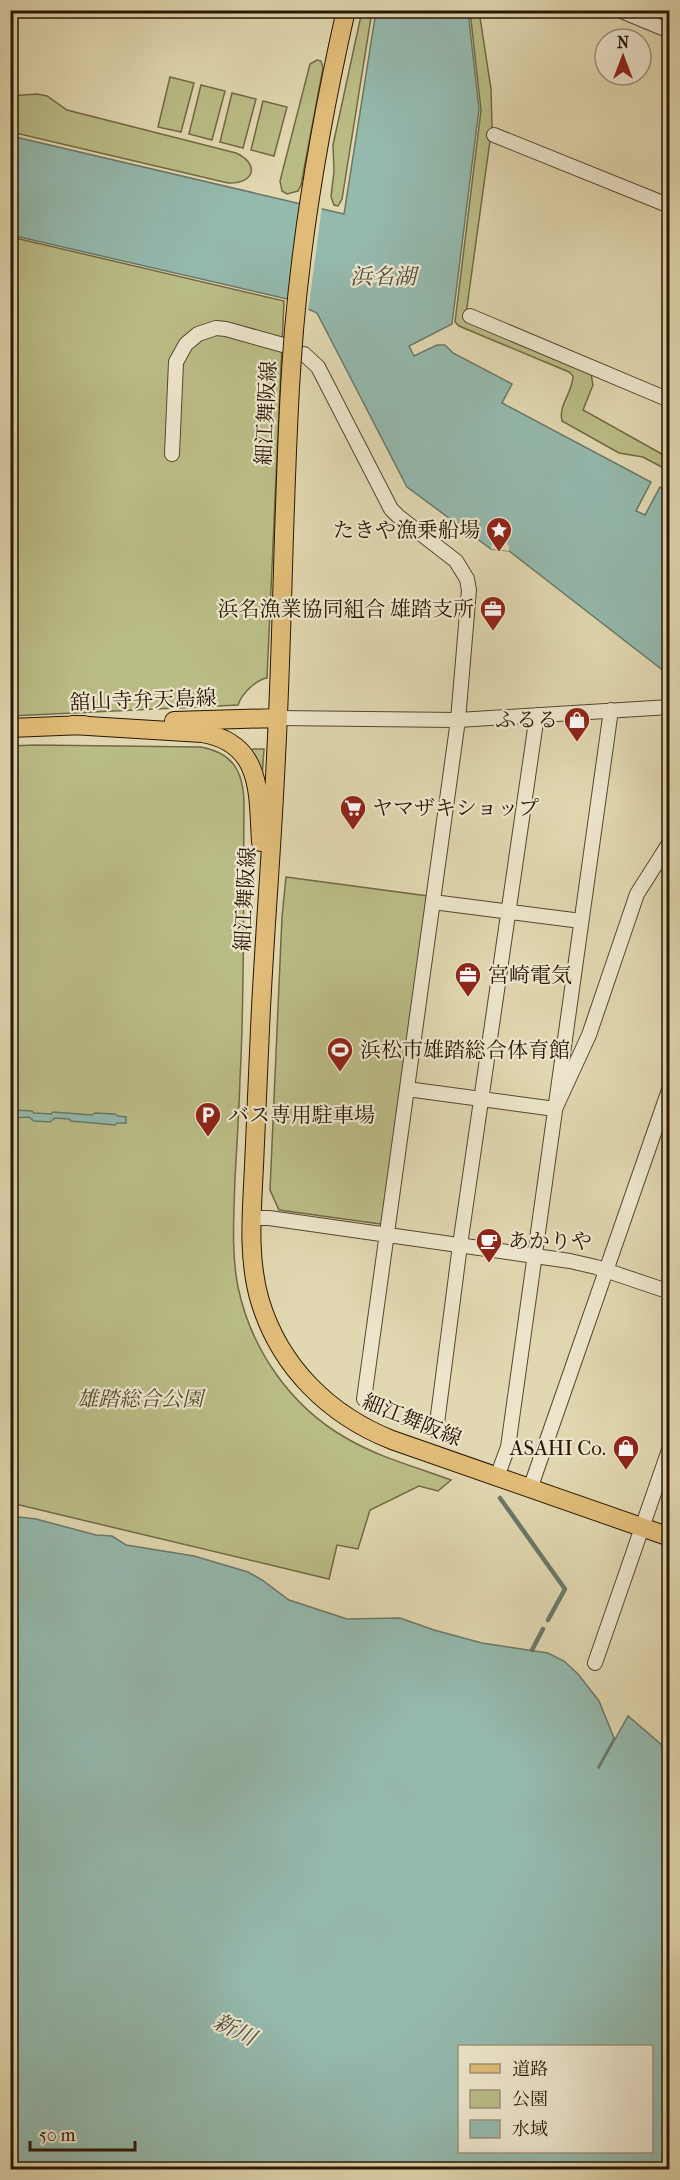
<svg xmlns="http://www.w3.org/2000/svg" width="680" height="2180" viewBox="0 0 680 2180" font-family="'IM FELL French Canon','Noto Serif JP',serif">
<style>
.green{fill:#babc86;stroke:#716944;stroke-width:1.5}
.water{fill:#94b9ad;stroke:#697869;stroke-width:1.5;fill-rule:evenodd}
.pier{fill:#e1d7b0}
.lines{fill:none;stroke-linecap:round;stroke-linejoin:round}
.stream{stroke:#697869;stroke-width:4.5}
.minor-casing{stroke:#56462e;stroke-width:16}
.major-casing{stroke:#281602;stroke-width:20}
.minor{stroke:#ece5cc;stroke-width:14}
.major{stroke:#e0bc78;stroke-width:18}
.major-bridge-casing{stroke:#281602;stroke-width:20;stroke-linecap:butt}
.major-bridge{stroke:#e0bc78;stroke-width:18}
.labels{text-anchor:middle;stroke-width:4.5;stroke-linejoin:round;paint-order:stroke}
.street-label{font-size:21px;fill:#281602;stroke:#ece5cc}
.poi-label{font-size:21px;fill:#281602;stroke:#ece5cc;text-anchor:start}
.park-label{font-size:21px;font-style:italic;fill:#54482a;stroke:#ece5cc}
.water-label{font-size:22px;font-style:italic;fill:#4e4f3e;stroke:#ece5cc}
</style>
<rect width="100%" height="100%" fill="#e1d7b0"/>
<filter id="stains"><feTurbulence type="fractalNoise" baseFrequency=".00333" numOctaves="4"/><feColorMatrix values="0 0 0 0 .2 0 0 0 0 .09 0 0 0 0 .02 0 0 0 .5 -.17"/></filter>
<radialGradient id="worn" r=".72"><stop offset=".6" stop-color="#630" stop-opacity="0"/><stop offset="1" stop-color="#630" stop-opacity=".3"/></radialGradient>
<!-- green -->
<path class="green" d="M 362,11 L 372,11 L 342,199 L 338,206 L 334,205 L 331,197 L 334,171 L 333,145 Z
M 470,11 L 479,11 L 491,89 L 492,126 L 466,314 L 591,374 L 593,385 L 583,410 L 669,458 L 669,471 L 643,457 L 619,453 L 562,421 C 558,405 573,392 573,376 L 569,372 L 459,326 L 455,322 L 481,110 Z
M 317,60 L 321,61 L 323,68 L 301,185 L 298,191 L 287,194 L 282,191 L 280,181 L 310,64 Z
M 170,77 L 194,83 L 181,132 L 158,127 Z
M 201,85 L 225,91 L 212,140 L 189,134 Z
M 232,93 L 256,99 L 243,148 L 220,142 Z
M 37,94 L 47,96 L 67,110 L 236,153 C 259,163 256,184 228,183 L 11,132 L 11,96 Z
M 263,101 L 287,107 L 274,156 L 251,150 Z
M 11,237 L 284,301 L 267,678 C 256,680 242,693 238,705 L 11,716 Z
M 34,745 L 201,747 C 233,753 243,771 244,802 C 243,894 245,987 240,1079 C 239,1112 237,1145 235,1178 C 234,1214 231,1252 238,1287 C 251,1349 290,1406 346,1438 C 378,1457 416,1467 451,1480 L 438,1491 L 419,1486 L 370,1510 L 358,1549 L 337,1545 L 329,1579 L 11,1503 L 11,746 Z
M 253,749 L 264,749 L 262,777 L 249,753 Z
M 286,877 L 428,896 L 383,1222 L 380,1224 L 279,1210 L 270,1190 L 282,917 Z"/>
<!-- water -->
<path class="water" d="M 376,11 L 468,11 L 479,109 L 452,324 L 409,346 L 414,356 L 437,345 L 445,345 L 453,353 L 512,384 L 502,403 L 651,482 L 636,511 L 645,515 L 660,487 L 669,492 L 669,675 L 509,551 L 491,549 L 407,487 L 317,313 L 287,299 L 11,235 L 11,136 L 344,214 Z
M 15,1110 L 32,1111 L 34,1113 L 51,1114 L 53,1112 L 92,1115 L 95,1113 L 115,1114 L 118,1116 L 126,1117 L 126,1123 L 117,1123 L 115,1125 L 71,1121 L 69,1119 L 55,1118 L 50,1122 L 34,1121 L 29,1117 L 11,1118 L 11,1112 Z
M 10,1516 L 36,1519 L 96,1535 L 112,1536 L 126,1545 L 194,1556 L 248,1572 L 262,1580 L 289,1600 L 347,1619 L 400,1618 L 434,1630 L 482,1643 L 548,1653 L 564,1661 L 578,1674 L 599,1701 L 614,1738 L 598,1767 L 599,1768 L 628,1716 L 669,1751 L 669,1786 L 666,1795 L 670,1797 L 669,2169 L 11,2169 ZM 460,2046 L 652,2046 L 652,2152 L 460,2152 Z"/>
<!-- pier -->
<path class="pier" d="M 300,201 L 322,206 L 308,312 L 287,302 Z
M 497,522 L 499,522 L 496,543 L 498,545 L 505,544 L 508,523 L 510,523 L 507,544 L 509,546 L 509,551 L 491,549 Z"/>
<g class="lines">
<!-- stream -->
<path class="stream" d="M 500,1498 L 565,1589 L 548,1620
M 532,1650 L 543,1629"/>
<!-- minor casing -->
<g class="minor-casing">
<path id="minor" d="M 619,10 L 670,31
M 494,135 L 670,206
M 470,316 L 667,399 L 670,393
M 304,354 L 318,367 L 391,509 L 398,516 L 456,561 L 467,579 L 469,590 L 458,720 L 364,1399
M 172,454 L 176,362 L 186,344 L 198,334 L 216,328 L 226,329 L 283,345
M 277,718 L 458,720 L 670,707
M 433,902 L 581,921
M 407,1089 L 555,1109 L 589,1035 L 637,894 L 670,842
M 252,1218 L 269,1218 L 570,1261 L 596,1267 L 670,1292
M 436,1431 L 460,1245 L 537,715
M 497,1477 L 508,1447 L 611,710
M 530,1489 L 670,1087
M 595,1663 L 670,1447"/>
</g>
<!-- major casing -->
<g class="major-casing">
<path id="major" d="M 294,330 C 303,223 322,116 346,10
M 291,371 C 283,500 283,628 276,757 C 272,848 264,938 260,1029 C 258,1075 256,1120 254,1166 C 252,1210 247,1257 260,1301 C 280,1367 329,1415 392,1440 L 670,1537
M 174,721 L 277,718
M 72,725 L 202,733 C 263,743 258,794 261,842
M 10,728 L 84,725"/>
</g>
<!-- minor -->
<use href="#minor" class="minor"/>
<!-- major -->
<use href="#major" class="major"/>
<!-- major-bridge casing -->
<g class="major-bridge-casing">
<path id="major-bridge" d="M 291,371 L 294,330"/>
</g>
<!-- major-bridge -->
<use href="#major-bridge" class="major-bridge"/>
</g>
<!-- icons -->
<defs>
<g id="sight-pin" transform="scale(1.35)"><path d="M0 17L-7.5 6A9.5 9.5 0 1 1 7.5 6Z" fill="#8f2418" stroke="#ece5cc"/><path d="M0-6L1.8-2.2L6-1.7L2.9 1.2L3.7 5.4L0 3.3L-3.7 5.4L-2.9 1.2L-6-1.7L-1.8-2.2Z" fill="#fff"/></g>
<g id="office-pin" transform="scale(1.35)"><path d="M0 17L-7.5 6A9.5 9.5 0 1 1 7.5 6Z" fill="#8f2418" stroke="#ece5cc"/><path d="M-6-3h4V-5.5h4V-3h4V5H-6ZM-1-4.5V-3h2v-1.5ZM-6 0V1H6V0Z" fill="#fff"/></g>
<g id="shop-pin" transform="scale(1.35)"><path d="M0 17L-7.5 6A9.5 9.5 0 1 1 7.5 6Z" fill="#8f2418" stroke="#ece5cc"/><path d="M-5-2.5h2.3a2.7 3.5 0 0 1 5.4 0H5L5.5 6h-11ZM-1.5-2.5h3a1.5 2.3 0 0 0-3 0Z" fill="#fff"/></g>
<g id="supermarket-pin" transform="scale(1.35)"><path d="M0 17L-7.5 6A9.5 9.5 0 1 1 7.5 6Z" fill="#8f2418" stroke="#ece5cc"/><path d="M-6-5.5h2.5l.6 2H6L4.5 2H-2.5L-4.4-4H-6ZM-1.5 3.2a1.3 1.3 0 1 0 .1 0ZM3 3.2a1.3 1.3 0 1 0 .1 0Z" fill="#fff"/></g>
<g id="stadium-pin" transform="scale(1.35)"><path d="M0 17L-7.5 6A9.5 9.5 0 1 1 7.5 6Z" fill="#8f2418" stroke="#ece5cc"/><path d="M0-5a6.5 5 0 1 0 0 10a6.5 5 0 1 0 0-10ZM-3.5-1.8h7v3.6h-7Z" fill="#fff"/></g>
<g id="parking-pin" transform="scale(1.35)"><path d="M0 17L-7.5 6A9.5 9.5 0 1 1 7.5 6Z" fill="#8f2418" stroke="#ece5cc"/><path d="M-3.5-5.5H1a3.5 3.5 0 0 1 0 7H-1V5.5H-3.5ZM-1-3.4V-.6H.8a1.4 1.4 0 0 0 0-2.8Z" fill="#fff"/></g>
<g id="cafe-pin" transform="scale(1.35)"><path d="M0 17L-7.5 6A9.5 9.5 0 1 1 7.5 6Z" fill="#8f2418" stroke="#ece5cc"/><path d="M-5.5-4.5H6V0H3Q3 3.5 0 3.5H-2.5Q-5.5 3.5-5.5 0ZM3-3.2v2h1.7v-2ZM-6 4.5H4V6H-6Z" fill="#fff"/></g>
</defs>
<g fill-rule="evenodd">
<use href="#sight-pin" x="499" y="530"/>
<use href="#office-pin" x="493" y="609"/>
<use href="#shop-pin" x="577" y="720"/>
<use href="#supermarket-pin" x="353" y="808"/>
<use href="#office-pin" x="468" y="975"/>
<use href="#stadium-pin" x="340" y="1050"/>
<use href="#parking-pin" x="208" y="1115"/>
<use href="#cafe-pin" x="489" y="1241"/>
<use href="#shop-pin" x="626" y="1448"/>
</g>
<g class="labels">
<!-- street labels -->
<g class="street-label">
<text transform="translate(266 413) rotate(-87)" y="7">細江舞阪線</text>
<text transform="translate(143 700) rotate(-2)" y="7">舘山寺弁天島線</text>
<text transform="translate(245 899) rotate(-87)" y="7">細江舞阪線</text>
<text transform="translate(412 1420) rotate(22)" y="7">細江舞阪線</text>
</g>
<!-- poi labels -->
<g class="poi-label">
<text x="480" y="537" text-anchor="end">たきや漁乗船場</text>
<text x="474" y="616" text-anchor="end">浜名漁業協同組合 雄踏支所</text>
<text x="558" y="727" text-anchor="end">ふるる</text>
<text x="372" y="815">ヤマザキショップ</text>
<text x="488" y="982">宮崎電気</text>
<text x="360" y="1057">浜松市雄踏総合体育館</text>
<text x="228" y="1122">バス専用駐車場</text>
<text x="508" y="1248">あかりや</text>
<text x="606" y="1455" text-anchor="end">ASAHI Co.</text>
</g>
<!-- park labels -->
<g class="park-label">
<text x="140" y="1406">雄踏総合公園</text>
</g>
<!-- water labels -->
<g class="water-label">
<text x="383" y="284">浜名湖</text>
<text transform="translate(235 2029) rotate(26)" y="8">新川</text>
</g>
</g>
<!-- margin -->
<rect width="680" height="2180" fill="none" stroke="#e1d7b0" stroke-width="36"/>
<rect x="12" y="12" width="656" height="2156" fill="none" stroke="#281602" stroke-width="3"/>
<rect x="18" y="18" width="644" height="2144" fill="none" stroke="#281602" stroke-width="1.5"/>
<!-- legend -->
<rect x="458" y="2045" width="195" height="108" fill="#ece5cc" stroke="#9e927b" stroke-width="1.5"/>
<rect x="470" y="2064" width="30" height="9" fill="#e0bc78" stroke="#9e927b" stroke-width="1.5"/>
<text x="512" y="2075" font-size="18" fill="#281602">道路</text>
<rect x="470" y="2090" width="30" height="18" fill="#babc86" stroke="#9e927b" stroke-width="1.5"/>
<text x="512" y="2105" font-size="18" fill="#281602">公園</text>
<rect x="470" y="2120" width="30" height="18" fill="#94b9ad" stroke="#9e927b" stroke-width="1.5"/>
<text x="512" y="2135" font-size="18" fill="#281602">水域</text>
<!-- north arrow -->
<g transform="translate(623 57)"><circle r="28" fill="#ece5cc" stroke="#9e927b" stroke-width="1.5"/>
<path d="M0-4.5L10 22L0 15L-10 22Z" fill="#8f2418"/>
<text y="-9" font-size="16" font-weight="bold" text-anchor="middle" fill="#281602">N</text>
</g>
<!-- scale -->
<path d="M30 2141v9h105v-9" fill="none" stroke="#281602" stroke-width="3"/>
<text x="39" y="2141" font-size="18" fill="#281602" stroke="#ece5cc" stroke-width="4.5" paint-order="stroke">50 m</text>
<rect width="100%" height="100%" filter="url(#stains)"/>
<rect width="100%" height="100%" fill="url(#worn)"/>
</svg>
